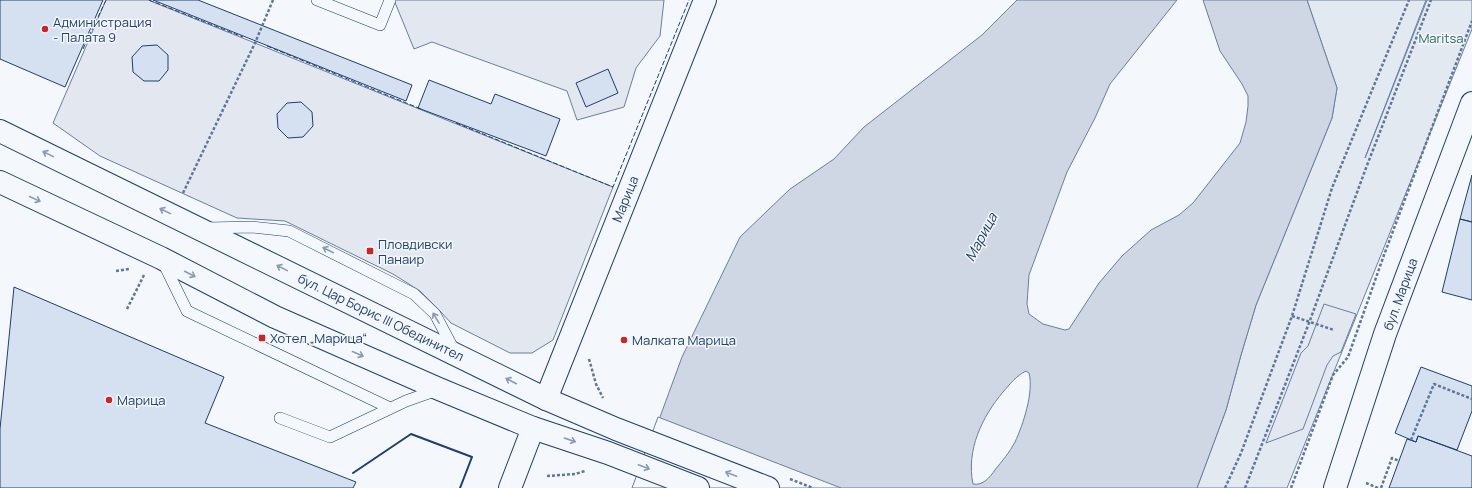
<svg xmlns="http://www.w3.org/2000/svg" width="1472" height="488" viewBox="0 0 1472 488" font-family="Manrope,sans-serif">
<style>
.green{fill:#e3e9f0;stroke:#687fa3}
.parking{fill:#e3e8f0;stroke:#687fa3}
.water{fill:#cfd7e4;stroke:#687fa3;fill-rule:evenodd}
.pier{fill:#f4f7fb;stroke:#687fa3}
.building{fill:#d5e0f0;stroke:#1d3f73}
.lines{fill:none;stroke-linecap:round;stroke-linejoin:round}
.lane-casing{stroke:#1d3f73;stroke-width:12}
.street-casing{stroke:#1d3f73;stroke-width:24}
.secondary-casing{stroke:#1d3f73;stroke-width:24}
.primary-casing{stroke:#1d3f73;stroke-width:24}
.path{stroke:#5e769c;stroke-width:2.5;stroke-dasharray:3 2;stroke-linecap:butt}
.lane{stroke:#f4f7fb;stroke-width:11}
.street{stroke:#f4f7fb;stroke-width:22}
.secondary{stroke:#f4f7fb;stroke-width:22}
.primary{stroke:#f4f7fb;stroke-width:22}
.fence{stroke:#1d3f73;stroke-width:1;stroke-dasharray:5 2;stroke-linecap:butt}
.wall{stroke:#1d3f73;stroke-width:2}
.oneway{stroke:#889bb7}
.poi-dot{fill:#c62828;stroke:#f4f7fb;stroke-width:1.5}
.labels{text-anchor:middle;stroke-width:3;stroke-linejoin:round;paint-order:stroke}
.poi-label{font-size:13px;fill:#1d3f73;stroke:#f4f7fb;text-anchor:start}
.park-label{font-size:13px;fill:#2c6c60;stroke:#f4f7fb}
.street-label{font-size:13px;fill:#1d3f73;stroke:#f4f7fb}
.water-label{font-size:14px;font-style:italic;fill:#1d3f73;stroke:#f4f7fb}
</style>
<rect width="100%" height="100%" fill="#f4f7fb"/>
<!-- green -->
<path class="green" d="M 1307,0 L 1426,0 L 1365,158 L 1427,0 L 1472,0 L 1472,29 L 1287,488 L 1197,488 L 1226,410 L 1241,355 L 1256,305 L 1332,118 L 1337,88 Z"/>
<!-- parking -->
<path class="parking" d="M 106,0 L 148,0 L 613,187 L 553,340 L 532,353 L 510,353 L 451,323 L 440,311 L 420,291 L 393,274 L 285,221 L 237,218 L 100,156 L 53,123 Z
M 394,0 L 664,0 L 660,36 L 636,68 L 624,107 L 577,120 L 567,91 L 432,42 L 414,49 Z
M 1324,304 L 1356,314 L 1341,352 L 1333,356 L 1327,365 L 1303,429 L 1266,443 L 1301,353 L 1308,346 Z"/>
<!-- water -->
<path class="water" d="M 1017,0 L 1177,0 L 1110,84 L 1095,118 L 1067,172 L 1029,275 L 1027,304 L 1029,314 L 1043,324 L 1065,330 L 1069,329 L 1099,283 L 1122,256 L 1151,230 L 1179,215 L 1193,203 L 1240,143 L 1246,122 L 1248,106 L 1248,96 L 1242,84 L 1220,51 L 1203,0 L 1307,0 L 1337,88 L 1332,118 L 1256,305 L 1241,355 L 1226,410 L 1197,488 L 634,488 L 682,357 L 740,237 L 790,189 L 834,159 L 864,127 L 982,35 ZM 1026,371 L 1029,373 C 1034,392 1023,425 1015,442 C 1010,452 1002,461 995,470 C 990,477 983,486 973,484 C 966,450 982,417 1003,392 C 1010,384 1016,376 1026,371 Z"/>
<!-- pier -->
<path class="pier" d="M 658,417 L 841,488 L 632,488 Z"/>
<!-- building -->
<path class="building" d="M 0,0 L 103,0 L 65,87 L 0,59 Z
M 153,0 L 198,0 L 412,85 L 406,101 Z
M 157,45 L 168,55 L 168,70 L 159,81 L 144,81 L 133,72 L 132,57 L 142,46 Z
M 608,69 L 618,93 L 586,107 L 576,83 Z
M 429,80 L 491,104 L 495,94 L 560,119 L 546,156 L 418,108 Z
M 301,102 L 312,112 L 313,126 L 303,137 L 288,138 L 278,128 L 277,114 L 287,103 Z
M 1472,175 L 1472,222 L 1460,219 Z
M 1460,219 L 1472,222 L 1472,300 L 1442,292 Z
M 14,287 L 224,377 L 205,423 L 356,482 L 353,488 L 0,488 L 0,429 Z
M 1421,367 L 1472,386 L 1472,411 L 1457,450 L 1418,436 L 1416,442 L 1395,433 Z
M 1418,436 L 1472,456 L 1472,488 L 1389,488 L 1407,439 L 1416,442 Z"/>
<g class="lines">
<!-- lane casing -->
<g class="lane-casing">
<path id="lane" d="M 317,0 L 380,25 L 390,0
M 208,228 L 252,227 L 289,231 L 414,294 L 435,314 L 454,350
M 163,262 L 187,311 L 390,408
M 280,418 L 330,437 L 406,401 L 437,390"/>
</g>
<!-- street casing -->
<g class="street-casing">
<path id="street" d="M 546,399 L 705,0"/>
</g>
<!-- secondary casing -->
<g class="secondary-casing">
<path id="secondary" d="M 510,488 L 533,428
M 1335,488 L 1385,334 L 1472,103"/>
</g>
<!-- primary casing -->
<g class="primary-casing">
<path id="primary" d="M 0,131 L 546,399 L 616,429 L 768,488
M 0,182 L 161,258 L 275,317 L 439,389 L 533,428 L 608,453 L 698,488"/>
</g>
<!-- path -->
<path class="path" d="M 183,193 L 255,43 L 273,0
M 116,271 L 129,269
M 127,309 L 144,275
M 1292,316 L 1334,330
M 589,359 L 596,384 L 603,398
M 1411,440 L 1434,384 L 1472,399
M 547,476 L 575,474 L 585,471
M 790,479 L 813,488
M 1366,483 L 1378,488
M 1225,488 L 1241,453 L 1292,316 L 1332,188 L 1409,0
M 1245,488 L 1309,323 L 1366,168 L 1431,0
M 1291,488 L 1333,375 L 1348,357 L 1384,255 L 1472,21
M 1381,488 L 1392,458 L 1399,461"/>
<!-- lane -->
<use href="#lane" class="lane"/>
<!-- street -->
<use href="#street" class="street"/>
<!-- secondary -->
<use href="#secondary" class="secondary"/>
<!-- primary -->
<use href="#primary" class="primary"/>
<!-- fence -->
<path class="fence" d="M 149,0 L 243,37
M 267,46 L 421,109
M 83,49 L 106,0
M 456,123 L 613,187 L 689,0"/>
<!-- wall -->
<path class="wall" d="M 353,473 L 411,434 L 472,457 L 460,488"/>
</g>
<!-- one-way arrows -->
<defs><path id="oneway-shaft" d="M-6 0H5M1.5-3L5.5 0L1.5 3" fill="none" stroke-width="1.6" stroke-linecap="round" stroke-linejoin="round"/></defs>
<g class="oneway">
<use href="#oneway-shaft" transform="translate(48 154) rotate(-154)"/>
<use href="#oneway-shaft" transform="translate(35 199) rotate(25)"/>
<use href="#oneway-shaft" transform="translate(165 211) rotate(-154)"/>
<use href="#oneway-shaft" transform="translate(328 250) rotate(-153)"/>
<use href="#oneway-shaft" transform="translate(282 268) rotate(-154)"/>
<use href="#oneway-shaft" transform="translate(190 274) rotate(27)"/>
<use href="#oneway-shaft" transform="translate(436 318) rotate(-121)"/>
<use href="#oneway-shaft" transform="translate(358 354) rotate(24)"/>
<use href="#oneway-shaft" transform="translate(511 381) rotate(-153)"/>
<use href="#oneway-shaft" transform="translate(570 440) rotate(19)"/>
<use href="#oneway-shaft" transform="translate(644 467) rotate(21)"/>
<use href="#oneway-shaft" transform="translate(731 474) rotate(-159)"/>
</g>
<!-- markers -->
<g class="poi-dot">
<circle cx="45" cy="29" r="4"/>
<rect x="366" y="247" width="8" height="8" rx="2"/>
<rect x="258" y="334" width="8" height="8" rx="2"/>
<circle cx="624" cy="340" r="4"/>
<circle cx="109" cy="400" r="4"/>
</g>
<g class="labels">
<!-- poi labels -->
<g class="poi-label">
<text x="53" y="27">Администрация<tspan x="53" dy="15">- Палата 9</tspan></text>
<text x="378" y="249">Пловдивски<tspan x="378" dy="15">Панаир</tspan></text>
<text x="270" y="343">Хотел „Марица“</text>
<text x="632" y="345">Малката Марица</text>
<text x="117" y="405">Марица</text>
</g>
<!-- park labels -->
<g class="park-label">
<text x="1441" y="43">Maritsa</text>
</g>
<!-- street labels -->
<g class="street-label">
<text transform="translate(625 199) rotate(-68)" y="5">Марица</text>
<text transform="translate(1400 294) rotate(-70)" y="5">бул. Марица</text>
<text transform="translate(381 317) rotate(26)" y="5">бул. Цар Борис III Обединител</text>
</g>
<!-- water labels -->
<g class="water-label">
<text transform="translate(981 237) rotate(-62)" y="5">Марица</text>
</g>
</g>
</svg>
